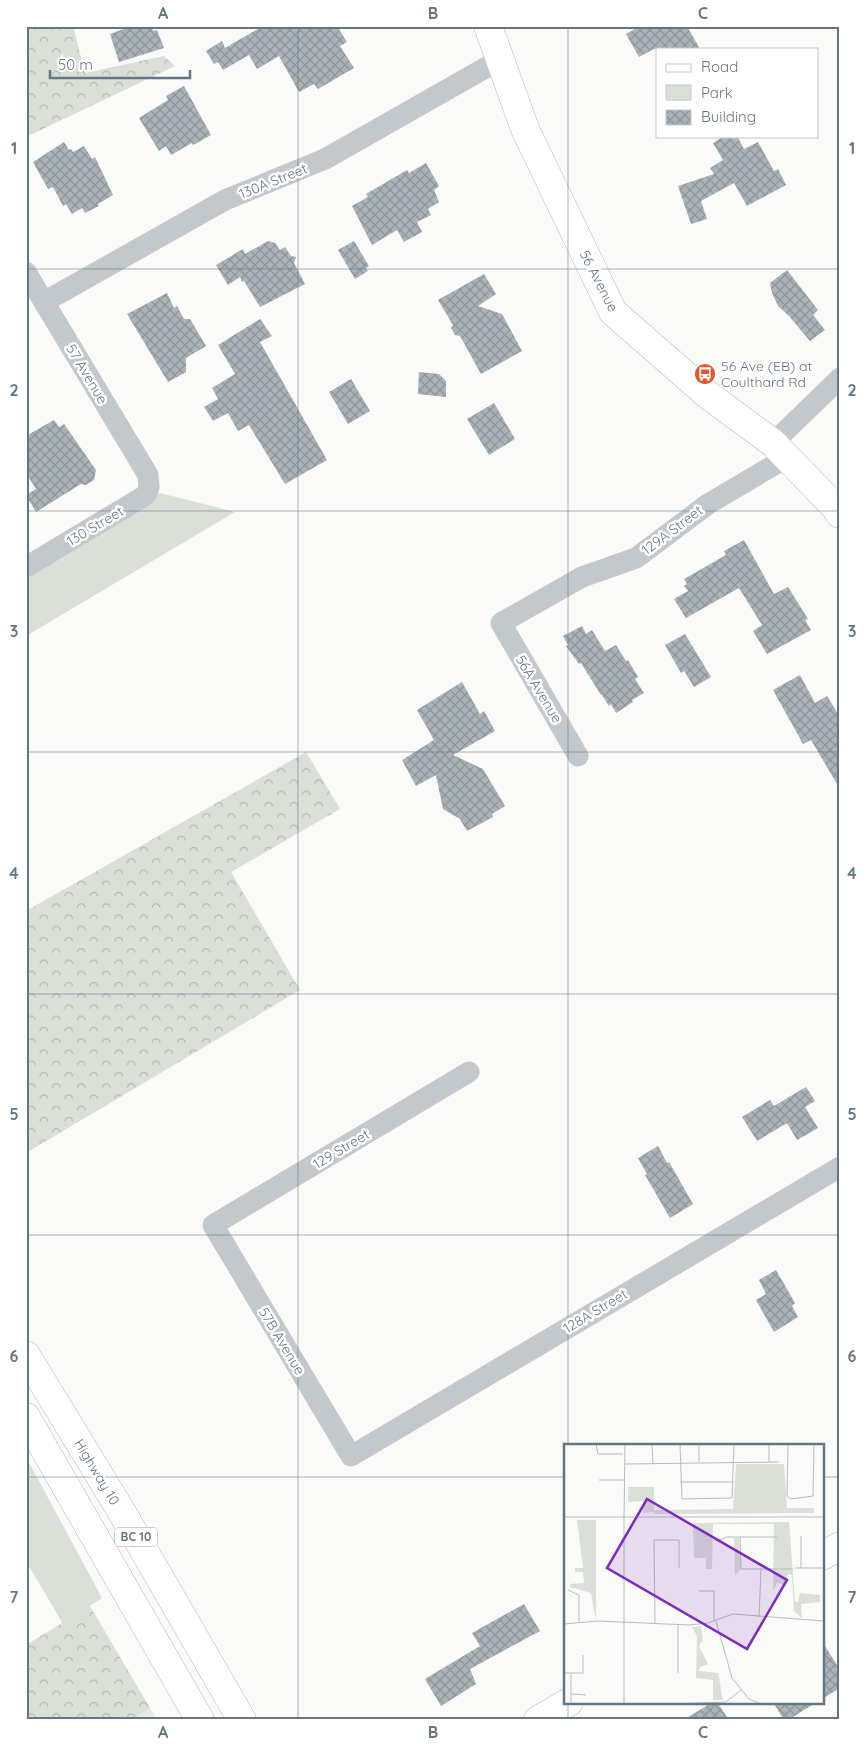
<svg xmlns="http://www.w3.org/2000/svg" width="866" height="1746" viewBox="0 0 866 1746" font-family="Quicksand,sans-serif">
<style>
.built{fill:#e8e9e9}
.forest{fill:url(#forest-crowns)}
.park{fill:#dadfd7}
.building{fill:url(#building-cross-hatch)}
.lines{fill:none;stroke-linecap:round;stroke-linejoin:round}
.secondary-casing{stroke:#b3babf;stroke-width:29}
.highway-casing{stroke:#b4b9bd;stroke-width:29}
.street{stroke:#c3c8cc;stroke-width:21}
.secondary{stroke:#fff;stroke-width:28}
.highway{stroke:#fff;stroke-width:28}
.grid{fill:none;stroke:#657683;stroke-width:1;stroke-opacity:0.55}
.labels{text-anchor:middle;stroke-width:5;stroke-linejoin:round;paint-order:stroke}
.shield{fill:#fff;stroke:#939fa8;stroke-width:1}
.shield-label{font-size:12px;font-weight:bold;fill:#657683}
.street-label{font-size:14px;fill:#657683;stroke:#fff}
.poi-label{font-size:14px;fill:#657683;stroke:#fff;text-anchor:start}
.inset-road{fill:none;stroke:#b5bdc2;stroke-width:1}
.view{fill:#7b2cbf;fill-opacity:0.15;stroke:#7b2cbf;stroke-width:2.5}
.inset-edge{fill:none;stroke:#657683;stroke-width:2.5}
.neatline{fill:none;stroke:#657683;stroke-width:2}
.grid-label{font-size:16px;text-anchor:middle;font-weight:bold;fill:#657683}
</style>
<defs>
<pattern id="forest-crowns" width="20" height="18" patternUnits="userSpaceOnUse" patternTransform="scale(1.25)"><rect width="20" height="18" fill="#dadfd7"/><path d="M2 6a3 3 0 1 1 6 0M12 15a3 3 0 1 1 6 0" fill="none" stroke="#b4b9b4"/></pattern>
<pattern id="building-cross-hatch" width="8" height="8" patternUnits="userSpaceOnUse" patternTransform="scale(1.25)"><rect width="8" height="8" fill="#aab3b9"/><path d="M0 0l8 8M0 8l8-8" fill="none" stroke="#8e969c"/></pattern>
</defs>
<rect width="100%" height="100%" fill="#fafaf8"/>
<!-- built -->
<path class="built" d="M 150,1708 L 157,1720 L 130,1720 Z"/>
<!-- forest -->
<path class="forest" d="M 26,26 L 73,26 L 85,73 L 164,56 L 175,66 L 26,137 Z
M 306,752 L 340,809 L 231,872 L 300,990 L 26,1153 L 26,911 Z
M 90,1606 L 150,1708 L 130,1720 L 26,1720 L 26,1645 Z"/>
<!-- park -->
<path class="park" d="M 160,493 L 235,512 L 26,636 L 26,570 Z
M 26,1457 L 102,1598 L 63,1624 L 26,1561 Z"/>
<!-- building -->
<path class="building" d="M 132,26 L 152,26 L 153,31 L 157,30 L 164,48 L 119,62 L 110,34 Z
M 263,26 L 337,26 L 347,42 L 340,46 L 354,68 L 318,89 L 314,84 L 299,92 L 279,56 L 257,69 L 249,55 L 223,70 L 218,62 L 214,64 L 206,51 L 222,41 L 225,48 Z
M 640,26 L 687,26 L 700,49 L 654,49 L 639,57 L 626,34 Z
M 184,86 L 211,135 L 193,145 L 192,143 L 171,155 L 166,146 L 159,151 L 139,118 L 168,100 L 166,96 Z
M 724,136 L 737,136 L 744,149 L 758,142 L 774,171 L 778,169 L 786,185 L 747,206 L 734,183 L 701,201 L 707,219 L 691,224 L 678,186 L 714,174 L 710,168 L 723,160 L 713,143 Z
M 64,142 L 69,150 L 71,149 L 73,152 L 84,146 L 92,159 L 95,157 L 113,195 L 98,204 L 99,206 L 85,213 L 82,208 L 72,214 L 66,204 L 63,206 L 53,187 L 48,189 L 33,162 Z
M 426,163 L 439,186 L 434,190 L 439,202 L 428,209 L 431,215 L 417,222 L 422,232 L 404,242 L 397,230 L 372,245 L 352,206 L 368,197 L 366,194 L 407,170 L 409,173 Z
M 268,241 L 275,243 L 280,250 L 285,247 L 291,256 L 296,257 L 294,263 L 305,284 L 260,307 L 244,281 L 242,282 L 240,277 L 228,285 L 216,265 L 243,249 L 245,254 Z
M 354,241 L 369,266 L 366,268 L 368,271 L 355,279 L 338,250 Z
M 787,270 L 818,310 L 813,315 L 825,330 L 810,341 L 789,316 L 778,306 L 772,293 L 770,283 Z
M 484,274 L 496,294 L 478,306 L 502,314 L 522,351 L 481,374 L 460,336 L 455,335 L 451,328 L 453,325 L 438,300 Z
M 167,293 L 174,308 L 177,306 L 184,319 L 190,319 L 206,346 L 186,358 L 186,372 L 168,382 L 127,314 Z
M 260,319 L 272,336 L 260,342 L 327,460 L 285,484 L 249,425 L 238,431 L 228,413 L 213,421 L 204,407 L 218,399 L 212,388 L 235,374 L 218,345 Z
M 419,372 L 439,374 L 446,381 L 446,397 L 418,394 Z
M 351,379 L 370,411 L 348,424 L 329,392 Z
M 494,403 L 515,439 L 489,455 L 467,419 Z
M 54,420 L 59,427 L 64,424 L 96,470 L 94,480 L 86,485 L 81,484 L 36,512 L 26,495 L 36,489 L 26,473 L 26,436 Z
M 744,540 L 774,594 L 788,587 L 808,619 L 805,620 L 811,630 L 767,654 L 753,631 L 762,625 L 739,588 L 686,618 L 674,599 L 688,591 L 684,586 L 687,584 L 684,579 L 726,555 L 724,551 Z
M 582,626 L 586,634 L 592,630 L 605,651 L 616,645 L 626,661 L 628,660 L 638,677 L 635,679 L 644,693 L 632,700 L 633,702 L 616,713 L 611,704 L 609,706 L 602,695 L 601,695 L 581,663 L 579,664 L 566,646 L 568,645 L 563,636 Z
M 685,634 L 711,677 L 694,687 L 684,671 L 681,673 L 665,645 Z
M 800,675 L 815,703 L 827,696 L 840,717 L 840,789 L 811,740 L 803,744 L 773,690 Z
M 462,682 L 480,714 L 484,711 L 495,731 L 453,755 L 483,769 L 505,806 L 492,814 L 493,817 L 467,831 L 460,819 L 443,809 L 436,775 L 416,786 L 402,760 L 434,740 L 417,710 Z
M 806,1087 L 815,1101 L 805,1107 L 818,1128 L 797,1140 L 787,1123 L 757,1141 L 742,1117 L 770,1100 L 774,1106 Z
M 658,1146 L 667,1163 L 669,1162 L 693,1204 L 670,1218 L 645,1175 L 647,1174 L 638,1158 Z
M 776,1270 L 795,1303 L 792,1306 L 798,1317 L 774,1332 L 756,1300 L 766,1294 L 759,1280 Z
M 524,1604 L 540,1631 L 470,1669 L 476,1684 L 441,1706 L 425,1679 L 480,1646 L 472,1633 Z
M 822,1641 L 840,1670 L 840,1688 L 822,1699 Z
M 713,1702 L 717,1702 L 729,1720 L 683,1720 Z
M 773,1702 L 817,1702 L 788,1720 L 784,1720 Z"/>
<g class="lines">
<!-- secondary casing -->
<g class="secondary-casing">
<path id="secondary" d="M 488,26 L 525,129 L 613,312 L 708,395 L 773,443 L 835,507 L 840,514
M 822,1556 L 840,1546
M 538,1720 L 569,1702"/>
</g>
<!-- highway casing -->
<g class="highway-casing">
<path id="highway" d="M 26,1355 L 120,1509 L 242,1720
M 26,1417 L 200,1720"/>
</g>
<!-- street -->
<path class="street" d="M 26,272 L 148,475 L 149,487 L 146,495 L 26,567
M 44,302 L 225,200 L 325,159 L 501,59
M 773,443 L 840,378
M 578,756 L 501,623 L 582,577 L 636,558 L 708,504 L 786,458
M 469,1072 L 213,1225 L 351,1456 L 840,1167"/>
<!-- secondary -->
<use href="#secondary" class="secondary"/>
<!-- highway -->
<use href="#highway" class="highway"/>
</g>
<!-- grid -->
<path class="grid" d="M 298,26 L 298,1720M 568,26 L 568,1445M 26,269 L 840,269M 26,511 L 840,511M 26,752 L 840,752M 26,994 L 840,994M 26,1235 L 840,1235M 26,1477 L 565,1477M 822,1477 L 840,1477M 568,1702 L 568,1720"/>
<!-- icons -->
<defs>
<g id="bus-disc" transform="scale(1.125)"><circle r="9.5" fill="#e4572e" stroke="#fff"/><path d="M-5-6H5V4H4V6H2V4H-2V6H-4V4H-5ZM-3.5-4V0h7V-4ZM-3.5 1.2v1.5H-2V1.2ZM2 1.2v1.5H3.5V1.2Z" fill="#fff"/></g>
</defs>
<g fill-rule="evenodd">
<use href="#bus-disc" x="705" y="374"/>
</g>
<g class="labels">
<!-- shield labels -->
<rect class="shield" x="115" y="1527.5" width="42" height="19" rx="4"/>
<g class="shield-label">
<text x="136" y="1541">BC 10</text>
</g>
<!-- street labels -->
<g class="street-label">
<text transform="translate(273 181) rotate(-22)" y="5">130A Street</text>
<text transform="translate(599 281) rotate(63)" y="5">56 Avenue</text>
<text transform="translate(87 374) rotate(59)" y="5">57 Avenue</text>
<text transform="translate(95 526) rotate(-31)" y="5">130 Street</text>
<text transform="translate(672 530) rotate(-37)" y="5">129A Street</text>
<text transform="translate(539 689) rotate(59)" y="5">56A Avenue</text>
<text transform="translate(341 1149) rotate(-31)" y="5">129 Street</text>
<text transform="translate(595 1311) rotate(-31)" y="5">128A Street</text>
<text transform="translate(282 1341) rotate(59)" y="5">57B Avenue</text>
<text transform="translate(97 1472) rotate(59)" y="5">Highway 10</text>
</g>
<!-- poi labels -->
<g class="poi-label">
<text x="721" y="371">56 Ave (EB) at<tspan x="721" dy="16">Coulthard Rd</tspan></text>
</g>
</g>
<!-- overview -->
<g transform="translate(564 1444)">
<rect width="260" height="260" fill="#fafaf8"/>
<path d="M 64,43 L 90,43 L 90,68 L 79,69 L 79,57 L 64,58 ZM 225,78 L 231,158 L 234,158 L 236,149 L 256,151 L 256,158 L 237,160 L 238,174 L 230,167 L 228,131 L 224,130 L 221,141 L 213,139 L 209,147 L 210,80 L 149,80 L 148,125 L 142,125 L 142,114 L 130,114 L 129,79 ZM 137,182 L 139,196 L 135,202 L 144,220 L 136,223 L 135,227 L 154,229 L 159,256 L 149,256 L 149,236 L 132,234 L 133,192 L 128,183 Z" fill="#dadfd7"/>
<path d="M 172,20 L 220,20 L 223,64 L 250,64 L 250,69 L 90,70 L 90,66 L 169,65 ZM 13,76 L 32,76 L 32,177 L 27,149 L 6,143 L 6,140 L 20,139 L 19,128 L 11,128 L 11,124 L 19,124 ZM 170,94 L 175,94 L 176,126 L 171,131 Z" fill="#dadfd7"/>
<path class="inset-road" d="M 32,0 L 34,10 L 59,10M 88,0 L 89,20M 116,0 L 118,55 L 168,54 L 170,0M 135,0 L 135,18M 205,0 L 205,18M 224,0 L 223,52 L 227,55 L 249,52 L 250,0M 61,20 L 215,18M 35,36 L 61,36M 116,38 L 170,38M 0,73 L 260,73M 60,75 L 61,0M 176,93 L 177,125 L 229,125M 152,97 L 163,93 L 213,93M 231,124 L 260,124M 237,124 L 237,92M 4,146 L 15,151 L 15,179M 135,147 L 150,147 L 150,177M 195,173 L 197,125M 152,177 L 168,234 L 185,255 L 197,260M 0,180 L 34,177 L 125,181 L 144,179 L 169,170 L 260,177M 91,180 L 90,96 L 115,96 L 115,124M 0,229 L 19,229 L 19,211M 114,229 L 114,180M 7,250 L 22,251M 7,260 L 7,229M 60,260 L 60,75M 112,260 L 162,258 L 177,246"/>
<path class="view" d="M 83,55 L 223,136 L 183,205 L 43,124 Z"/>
<rect width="260" height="260" class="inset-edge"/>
</g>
<!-- border -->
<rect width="866" height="1746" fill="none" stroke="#ffffff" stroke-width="55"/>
<!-- legend -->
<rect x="656" y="48" width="162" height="90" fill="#ffffff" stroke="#c1c8cd"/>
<rect x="666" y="64" width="25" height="8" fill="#ffffff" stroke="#c1c8cd"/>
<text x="701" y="72" font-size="15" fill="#657683">Road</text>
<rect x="666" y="85" width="25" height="15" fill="#dadfd7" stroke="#c1c8cd"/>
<text x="701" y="98" font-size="15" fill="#657683">Park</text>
<rect x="666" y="110" width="25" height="15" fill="url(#building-cross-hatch)" stroke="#c1c8cd"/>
<text x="701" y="122" font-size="15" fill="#657683">Building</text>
<!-- scale -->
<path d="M50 70v8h140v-8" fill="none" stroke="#657683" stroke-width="2.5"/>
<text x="58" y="70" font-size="15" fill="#657683" stroke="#ffffff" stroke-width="4" paint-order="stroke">50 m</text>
<rect x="28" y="28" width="810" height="1690" class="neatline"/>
<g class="grid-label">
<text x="163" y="19">A</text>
<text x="433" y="19">B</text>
<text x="703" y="19">C</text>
<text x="14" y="154">1</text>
<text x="852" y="154">1</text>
<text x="14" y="396">2</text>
<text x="852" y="396">2</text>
<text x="14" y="637">3</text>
<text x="852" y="637">3</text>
<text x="14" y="879">4</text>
<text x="852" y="879">4</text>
<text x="14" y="1120">5</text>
<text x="852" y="1120">5</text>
<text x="14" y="1362">6</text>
<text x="852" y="1362">6</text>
<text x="14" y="1603">7</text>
<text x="852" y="1603">7</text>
<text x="163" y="1738">A</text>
<text x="433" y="1738">B</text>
<text x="703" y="1738">C</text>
</g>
</svg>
